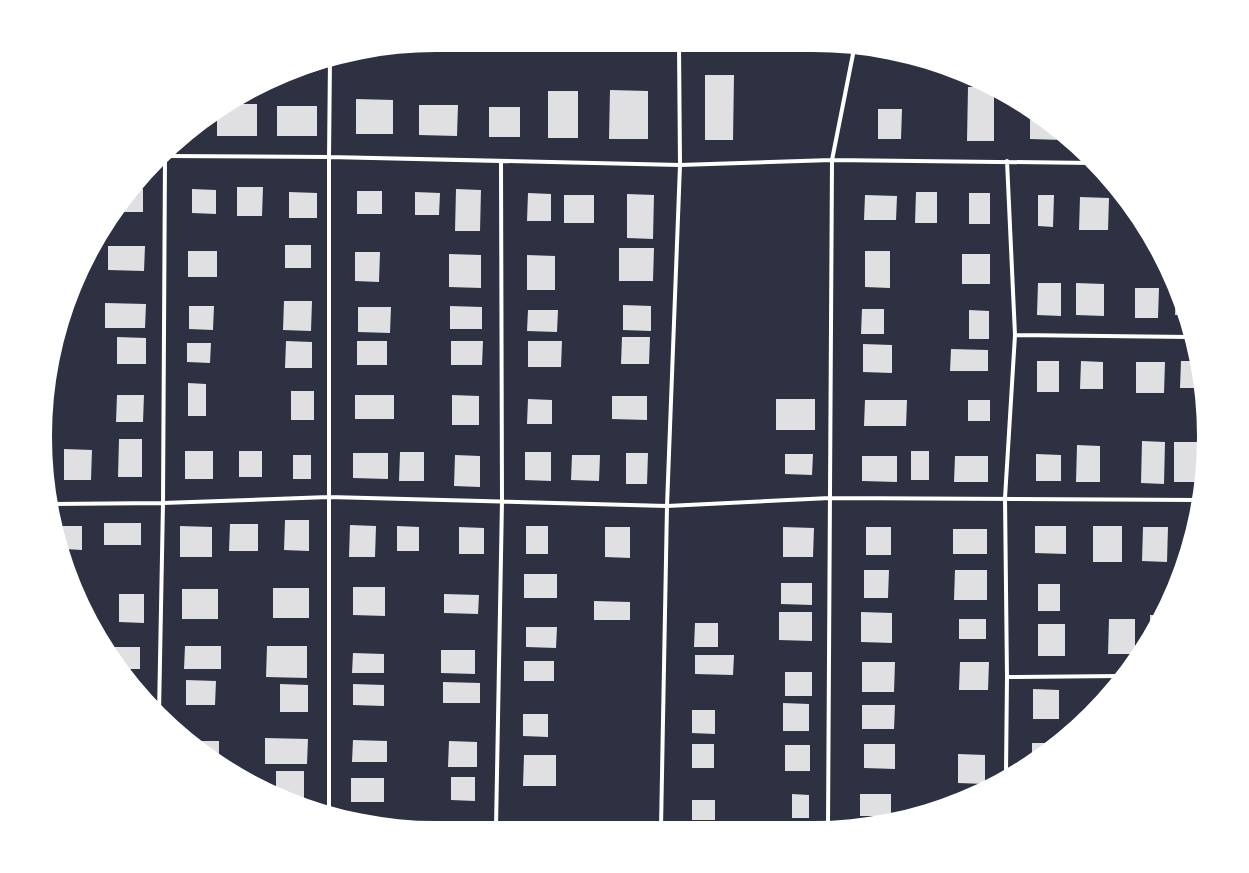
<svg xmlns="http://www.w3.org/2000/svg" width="1249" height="873" viewBox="0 0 1249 873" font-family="'Exo 2',sans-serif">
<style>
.building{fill:#e0e0e3}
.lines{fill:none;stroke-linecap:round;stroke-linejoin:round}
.minor{stroke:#fff;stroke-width:4}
</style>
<rect width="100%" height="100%" fill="#2d3142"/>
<!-- building -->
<path class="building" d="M 616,45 L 654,45 L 654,50 L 616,50 Z
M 705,75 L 734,75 L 733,140 L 705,140 Z
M 968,87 L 986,87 L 994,91 L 994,141 L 967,141 Z
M 610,90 L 648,91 L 648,139 L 609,139 Z
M 548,91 L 578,91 L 578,138 L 548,138 Z
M 356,99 L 393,100 L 393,134 L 356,134 Z
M 235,104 L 257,104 L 257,136 L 217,136 L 217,113 Z
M 419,105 L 458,105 L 457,136 L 419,135 Z
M 277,106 L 317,106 L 317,136 L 277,136 Z
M 489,107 L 520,107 L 520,137 L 489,137 Z
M 878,109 L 902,109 L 901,139 L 878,139 Z
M 1030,114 L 1041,122 L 1063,140 L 1030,139 Z
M 237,187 L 263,187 L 262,216 L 237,216 Z
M 136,189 L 143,189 L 143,212 L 121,212 Z
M 192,189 L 216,190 L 216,214 L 192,213 Z
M 456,189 L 481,190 L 480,231 L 455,231 Z
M 357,191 L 382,191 L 382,214 L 357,214 Z
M 289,192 L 317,193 L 317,218 L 289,218 Z
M 415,192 L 440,193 L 439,215 L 415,215 Z
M 916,192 L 937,192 L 937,223 L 915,223 Z
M 528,193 L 551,194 L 551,221 L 527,221 Z
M 969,193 L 990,193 L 990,224 L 969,224 Z
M 627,194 L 654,195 L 653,239 L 627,238 Z
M 564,195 L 594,195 L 594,223 L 564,223 Z
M 865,195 L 897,196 L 896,220 L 864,220 Z
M 1038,195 L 1054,195 L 1053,227 L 1038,226 Z
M 1080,197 L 1109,198 L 1108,230 L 1079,230 Z
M 285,245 L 311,245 L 311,268 L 285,268 Z
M 108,246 L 145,246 L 144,271 L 108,270 Z
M 619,248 L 654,248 L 653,281 L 619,281 Z
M 188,251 L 217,251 L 217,277 L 188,277 Z
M 865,251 L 890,251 L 890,288 L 865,287 Z
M 355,252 L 380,252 L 379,282 L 355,281 Z
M 449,254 L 481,255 L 481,288 L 449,287 Z
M 962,254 L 990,254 L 990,284 L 962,284 Z
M 527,255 L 555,256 L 555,290 L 527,290 Z
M 1038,283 L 1061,283 L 1061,316 L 1037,315 Z
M 1076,283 L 1104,284 L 1104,316 L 1076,315 Z
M 1135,288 L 1159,288 L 1158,318 L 1135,318 Z
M 1176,293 L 1183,315 L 1175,315 Z
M 284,301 L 312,301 L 311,331 L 283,330 Z
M 105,303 L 146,304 L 145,328 L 105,328 Z
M 623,305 L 651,306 L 651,331 L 623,330 Z
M 189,306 L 214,306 L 213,330 L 189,329 Z
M 450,306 L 482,307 L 482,329 L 450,329 Z
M 358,307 L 391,307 L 390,333 L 358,332 Z
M 862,309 L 884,309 L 884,334 L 861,334 Z
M 528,310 L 558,310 L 557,332 L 527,331 Z
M 969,310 L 989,311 L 989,339 L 969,339 Z
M 117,337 L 146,338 L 146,364 L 117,364 Z
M 622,337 L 650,337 L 649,364 L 621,364 Z
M 286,341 L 312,342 L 312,368 L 285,368 Z
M 357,341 L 387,341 L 387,365 L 357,365 Z
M 451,341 L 483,341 L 482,365 L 451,365 Z
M 528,341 L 562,341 L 561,367 L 528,367 Z
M 187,343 L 211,343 L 210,363 L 187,362 Z
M 863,344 L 892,345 L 892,373 L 863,372 Z
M 951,349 L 988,350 L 988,371 L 950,371 Z
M 1037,361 L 1059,361 L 1059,392 L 1037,392 Z
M 1081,361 L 1103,362 L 1103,389 L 1080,389 Z
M 1181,361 L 1197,361 L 1199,388 L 1180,388 Z
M 1136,362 L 1165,362 L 1164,393 L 1136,393 Z
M 188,383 L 206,384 L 206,416 L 188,416 Z
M 291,391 L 314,391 L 314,420 L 291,420 Z
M 117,395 L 144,395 L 143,422 L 116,422 Z
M 355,395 L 394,395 L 394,419 L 355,419 Z
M 452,395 L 479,396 L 479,425 L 452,425 Z
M 612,396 L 647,396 L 647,420 L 612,419 Z
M 528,399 L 552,400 L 552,424 L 527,424 Z
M 776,399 L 815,399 L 815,430 L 776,430 Z
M 865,400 L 907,400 L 906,426 L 864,426 Z
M 968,400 L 990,400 L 990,421 L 968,421 Z
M 119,439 L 142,439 L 142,477 L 118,477 Z
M 1142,441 L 1165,442 L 1164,484 L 1141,483 Z
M 1174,442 L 1199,442 L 1199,482 L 1174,482 Z
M 1077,445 L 1100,446 L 1100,482 L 1076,482 Z
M 64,449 L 92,450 L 91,480 L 64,480 Z
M 185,451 L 213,451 L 213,479 L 185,479 Z
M 239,451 L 262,451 L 262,477 L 239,477 Z
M 911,451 L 929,451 L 929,480 L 911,480 Z
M 400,452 L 424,452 L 424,481 L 399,481 Z
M 525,452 L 551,452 L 551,481 L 525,480 Z
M 353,453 L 388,453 L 388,479 L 353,478 Z
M 626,453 L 648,453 L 647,484 L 626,484 Z
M 785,454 L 813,454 L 812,475 L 785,474 Z
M 1036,454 L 1061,455 L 1061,481 L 1036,481 Z
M 293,455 L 311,455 L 311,479 L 293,479 Z
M 455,455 L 480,456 L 480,487 L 454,486 Z
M 572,455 L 600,455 L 599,481 L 571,480 Z
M 862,456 L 897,456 L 897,482 L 862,481 Z
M 955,456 L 988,456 L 988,482 L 954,482 Z
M 285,520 L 309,520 L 309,551 L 284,550 Z
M 104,523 L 141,523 L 141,545 L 104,545 Z
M 230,524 L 258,524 L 258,551 L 229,551 Z
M 350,525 L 376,526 L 375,557 L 349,557 Z
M 61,526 L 82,526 L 82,550 L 65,549 L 61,537 Z
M 180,526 L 212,527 L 212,557 L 180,557 Z
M 397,526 L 419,527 L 419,551 L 397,551 Z
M 526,526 L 548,526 L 548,554 L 526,554 Z
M 1035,526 L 1066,526 L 1066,554 L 1035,553 Z
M 1093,526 L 1122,526 L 1122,562 L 1093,562 Z
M 459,527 L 484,528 L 484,554 L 459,554 Z
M 605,527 L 630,527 L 630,558 L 605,557 Z
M 783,527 L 814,528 L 813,557 L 783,557 Z
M 866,527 L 891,527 L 891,555 L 866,555 Z
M 1143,527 L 1168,527 L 1167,562 L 1142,561 Z
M 953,529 L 987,529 L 987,554 L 953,554 Z
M 864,570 L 889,570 L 888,598 L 864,598 Z
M 955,570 L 987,570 L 987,600 L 954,600 Z
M 524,574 L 557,574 L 557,598 L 524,598 Z
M 781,583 L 812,583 L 812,605 L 781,604 Z
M 1038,584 L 1060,584 L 1060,611 L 1038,611 Z
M 353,587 L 385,587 L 385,616 L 353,615 Z
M 273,588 L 309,588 L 309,618 L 273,618 Z
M 182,589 L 218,589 L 218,619 L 182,619 Z
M 119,594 L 144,594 L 144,623 L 119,622 Z
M 444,594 L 479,595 L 478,614 L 444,613 Z
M 594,601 L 630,602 L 630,620 L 594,620 Z
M 779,612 L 812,612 L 812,641 L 779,640 Z
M 861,612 L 892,613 L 892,643 L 861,642 Z
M 1150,615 L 1159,615 L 1150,631 Z
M 959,619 L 986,619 L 986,639 L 959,639 Z
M 1109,619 L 1135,619 L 1135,654 L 1108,654 Z
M 695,623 L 718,623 L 718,647 L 694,647 Z
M 1038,624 L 1065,624 L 1065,656 L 1038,656 Z
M 526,627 L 557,627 L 556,648 L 526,647 Z
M 185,646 L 221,646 L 221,669 L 184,669 Z
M 267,646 L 307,646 L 307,678 L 266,677 Z
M 115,647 L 140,647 L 140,669 L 128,669 L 115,652 Z
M 441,650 L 475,650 L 475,674 L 441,673 Z
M 353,653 L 384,654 L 384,673 L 352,673 Z
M 695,655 L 734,655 L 733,675 L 695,674 Z
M 524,661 L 554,661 L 554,681 L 524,681 Z
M 862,662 L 895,662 L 894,692 L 862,692 Z
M 960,662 L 989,662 L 988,690 L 959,690 Z
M 785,672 L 812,672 L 812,696 L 785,696 Z
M 186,680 L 216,681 L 215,705 L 186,705 Z
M 443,682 L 480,683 L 480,703 L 443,703 Z
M 280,684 L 308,685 L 308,712 L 280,712 Z
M 353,684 L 384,685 L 384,706 L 353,705 Z
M 1033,689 L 1059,690 L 1059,719 L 1033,719 Z
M 783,703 L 809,704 L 809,731 L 783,731 Z
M 862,705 L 895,705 L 894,729 L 862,729 Z
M 692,710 L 715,710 L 715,734 L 692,733 Z
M 523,714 L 548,714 L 548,737 L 523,736 Z
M 265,738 L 308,739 L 307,764 L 265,764 Z
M 353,740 L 387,741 L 387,762 L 352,762 Z
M 193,741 L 219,741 L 219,762 L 215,759 Z
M 449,741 L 477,742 L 477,767 L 448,767 Z
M 1032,743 L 1048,743 L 1032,754 Z
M 692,744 L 714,744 L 714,768 L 692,768 Z
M 864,744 L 895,744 L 895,769 L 864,768 Z
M 785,745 L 810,745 L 810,771 L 785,771 Z
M 958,754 L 985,755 L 985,784 L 958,783 Z
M 524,755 L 556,755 L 556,786 L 523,786 Z
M 276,771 L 304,771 L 304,800 L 293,800 L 276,793 Z
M 451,777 L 475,777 L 475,801 L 451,800 Z
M 351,778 L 384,778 L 384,802 L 351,802 Z
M 792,794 L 809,795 L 809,818 L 792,818 Z
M 860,794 L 891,794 L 891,816 L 860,816 Z
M 692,800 L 715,800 L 715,820 L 692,820 Z"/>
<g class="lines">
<!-- minor -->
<path class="minor" d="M 167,156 L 329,157 L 680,165 L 832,160 L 1092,163
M 1015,335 L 1190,337
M 52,504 L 163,503 L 329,497 L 667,506 L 830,498 L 1198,500
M 1007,677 L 1120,676
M 159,713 L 163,503 L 165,159
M 1006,773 L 1007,677 L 1005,498 L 1015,335 L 1007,161
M 329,811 L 329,157 L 330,60
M 828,826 L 832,160 L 854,49
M 496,828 L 502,501 L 501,161
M 661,828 L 667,506 L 680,165 L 679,45"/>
</g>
<!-- crop -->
<path d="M0 0H1249V873H0ZM436 52H813A384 384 0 0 1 1197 436V437A384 384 0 0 1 813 821H436A384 384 0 0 1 52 437V436A384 384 0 0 1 436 52Z" fill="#fff" fill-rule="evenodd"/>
</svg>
